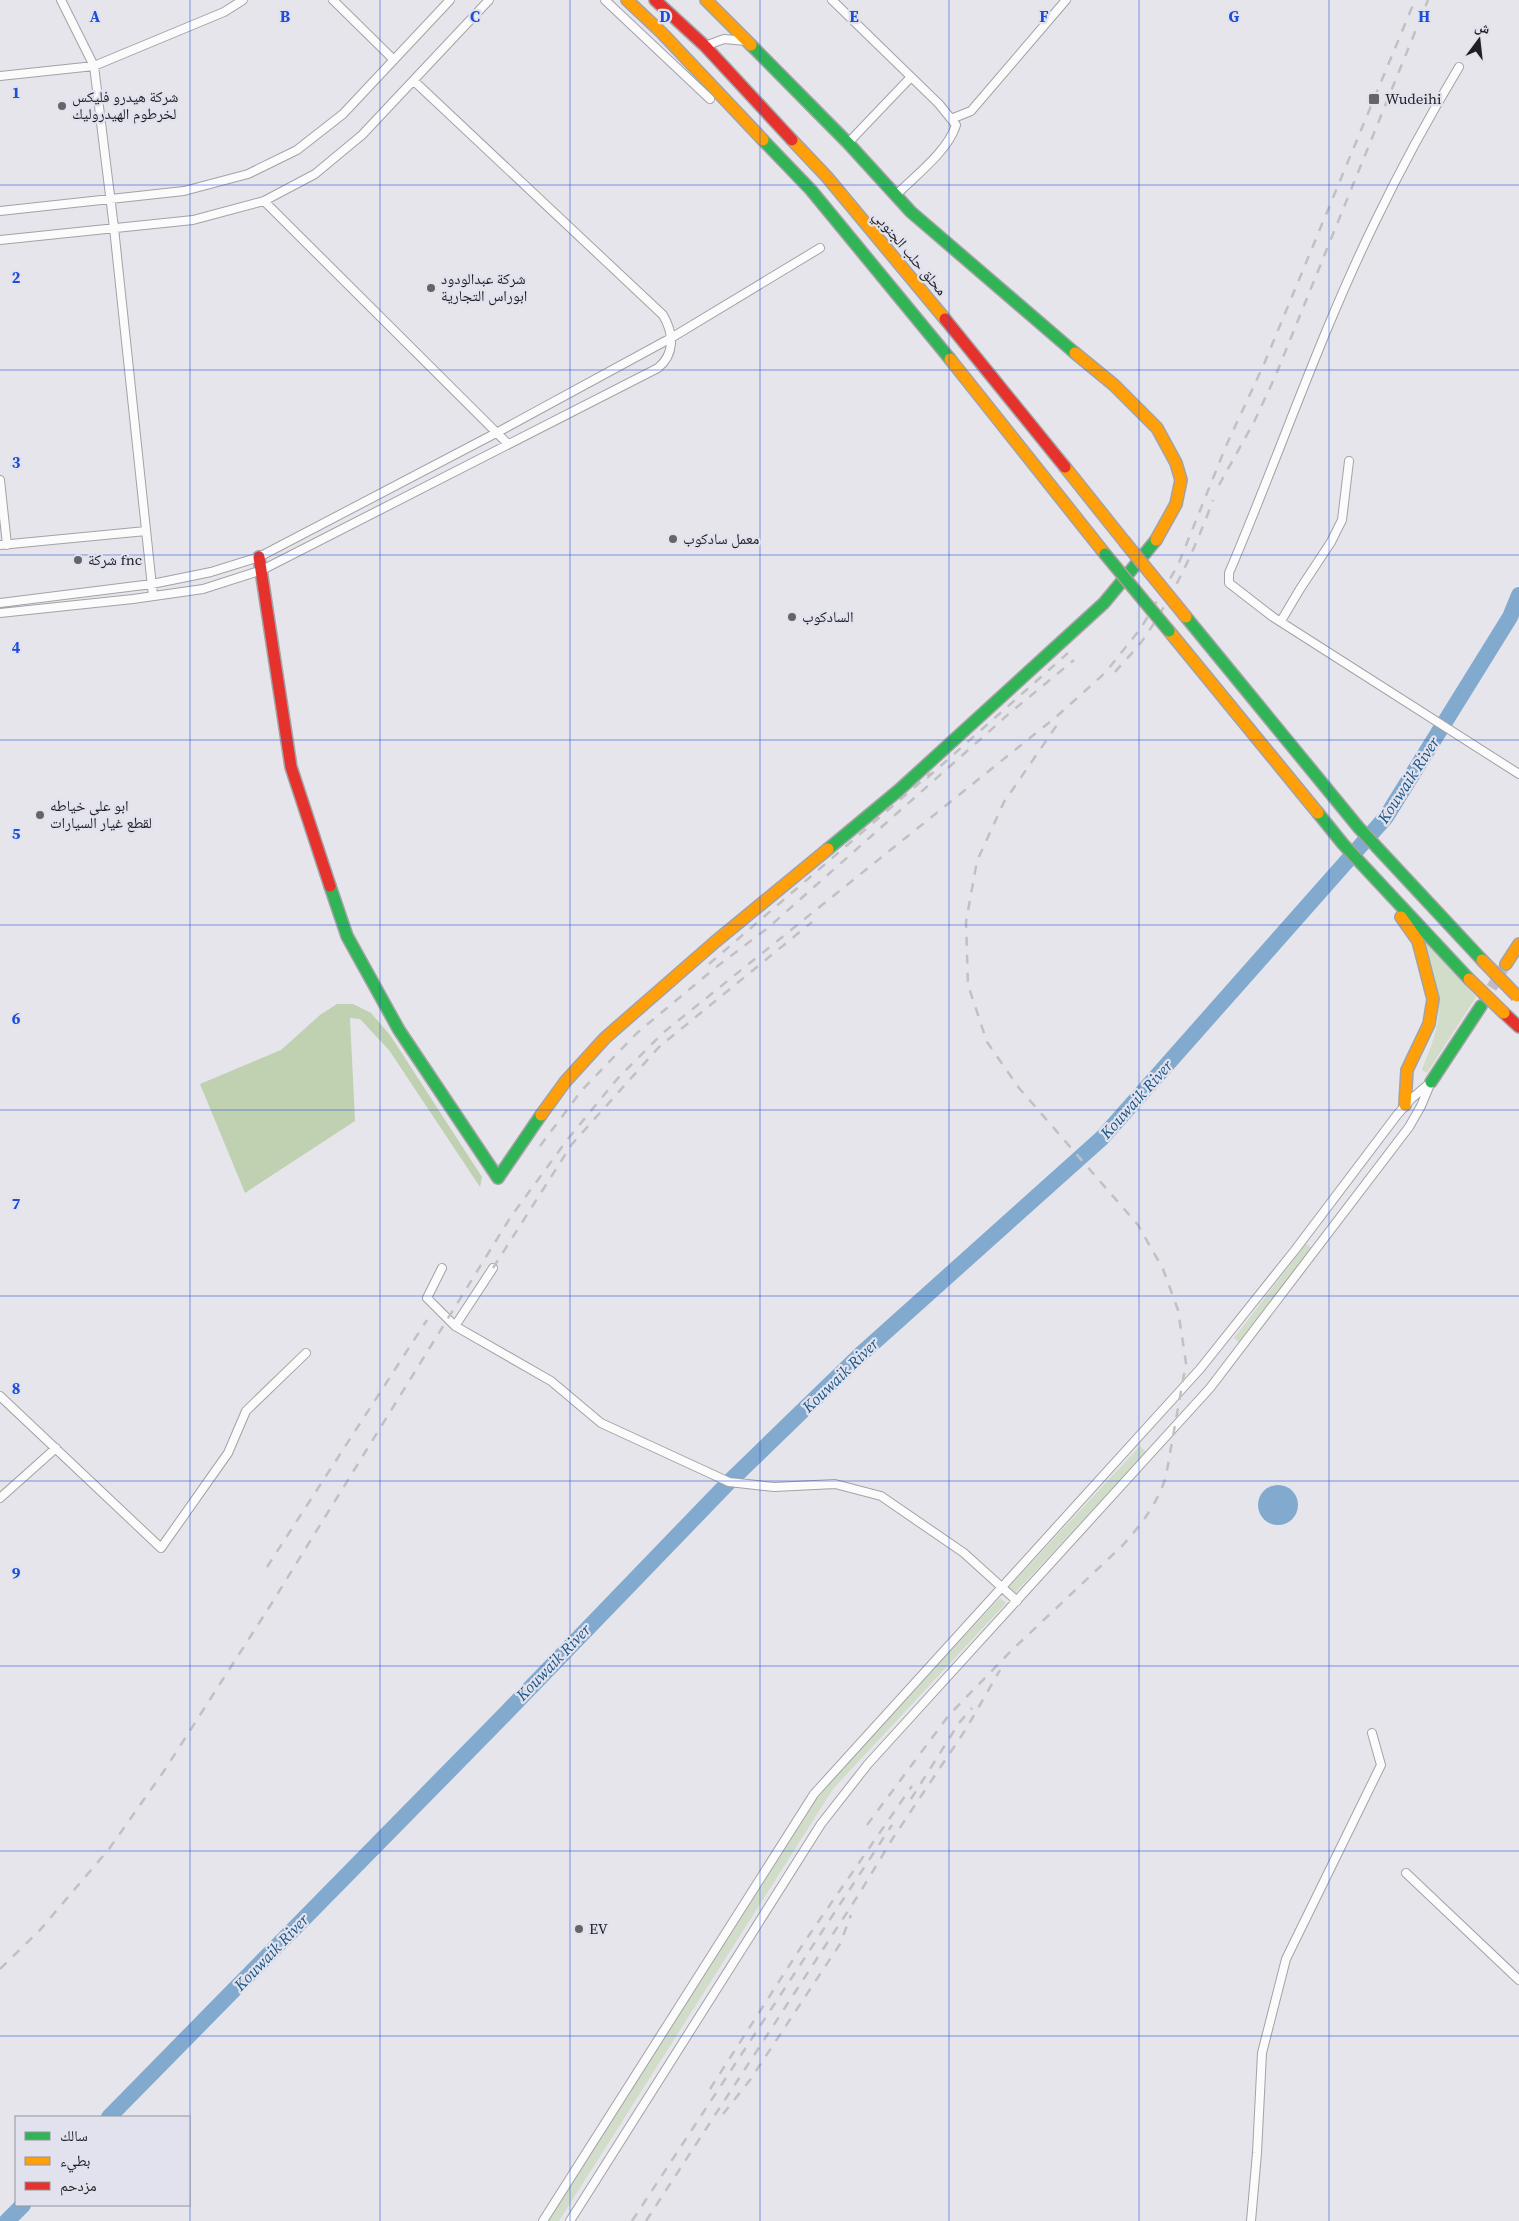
<svg xmlns="http://www.w3.org/2000/svg" width="1519" height="2221" viewBox="0 0 1519 2221" font-family="'Source Serif 4','Noto Naskh Arabic',serif">
<style>
.green{fill:#d1ddc9}
.forest{fill:#bfd1b0}
.water{fill:#82aace}
.lines{fill:none;stroke-linecap:round;stroke-linejoin:round}
.river{stroke:#82aace;stroke-width:16}
.secondary-tunnel{stroke:#bdbdc3;stroke-width:11;stroke-dasharray:11 5.5;stroke-linecap:butt}
.street-casing{stroke:#a2a2a7;stroke-width:10}
.fast-casing{stroke:#a2a2a7;stroke-width:14}
.slow-casing{stroke:#a2a2a7;stroke-width:14}
.jam-casing{stroke:#a2a2a7;stroke-width:14}
.street{stroke:#fbfbfc;stroke-width:8}
.fast{stroke:#30b455;stroke-width:11}
.slow{stroke:#ff9f0a;stroke-width:11}
.jam{stroke:#e5322d;stroke-width:11}
.rail{stroke:#c1c1c3;stroke-width:2.5;stroke-dasharray:9 9;stroke-linecap:butt}
.fast-bridge-casing{stroke:#af9e9d;stroke-width:14;stroke-linecap:butt}
.slow-bridge-casing{stroke:#af9e9d;stroke-width:14;stroke-linecap:butt}
.fast-bridge{stroke:#30b455;stroke-width:11}
.slow-bridge{stroke:#ff9f0a;stroke-width:11}
.grid{fill:none;stroke:#1d4ed8;stroke-width:1;stroke-opacity:0.55}
.poi-dot{fill:#646469;stroke:#e2e2ee;stroke-width:2}
.labels{text-anchor:middle;stroke-width:4.5;stroke-linejoin:round;paint-order:stroke}
.poi-label{font-size:15px;fill:#1e1e23;stroke:#e2e2ee;text-anchor:start}
.street-label{font-size:15px;fill:#1e1e23;stroke:#e2e2ee}
.water-label{font-size:16px;font-style:italic;fill:#185585;stroke:#e2e2ee}
.grid-label{font-size:16px;text-anchor:middle;font-weight:bold;fill:#1d4ed8;stroke:#e2e2ee;stroke-width:4.5;stroke-linejoin:round;paint-order:stroke}
</style>
<rect width="100%" height="100%" fill="#e5e5eb"/>
<!-- green -->
<path class="green" d="M 1423,937 L 1476,997 L 1427,1073 L 1422,1070 C 1426,1058 1432,1046 1435,1033 C 1445,1001 1433,968 1423,937 Z
M 1306,1244 L 1313,1249 L 1240,1343 L 1234,1338 Z
M 1140,1446 L 1146,1452 L 1014,1594 L 1008,1588 Z
M 1000,1598 L 1006,1603 L 833,1789 L 559,2221 L 547,2221 L 809,1808 L 856,1752 Z"/>
<!-- forest -->
<path class="forest" d="M 337,1004 L 353,1004 L 371,1013 L 390,1035 L 482,1177 L 480,1187 L 389,1050 L 360,1019 L 350,1018 L 355,1121 L 245,1193 L 200,1084 L 281,1050 L 320,1015 Z"/>
<!-- water -->
<path class="water" d="M1258 1505a20 20 0 1 1 40 0a20 20 0 1 1-40 0Z"/>
<g class="lines">
<!-- river -->
<path class="river" d="M 109,2117 L 507,1712 L 729,1482 L 861,1354 L 1102,1138 L 1386,817 L 1510,617 L 1519,595
M 7,2221 L 23,2205"/>
<!-- secondary-tunnel -->
<path class="secondary-tunnel" d="M 1483,1002 L 1506,964"/>
<!-- street casing -->
<g class="street-casing">
<path id="street" d="M 61,0 L 94,66 L 114,228 L 153,596
M 333,0 L 394,60
M 605,0 L 710,99
M 832,0 L 939,104 L 956,125 C 948,151 915,176 896,195
M 705,46 L 724,39 L 746,41
M 1459,67 C 1429,117 1401,168 1376,220 C 1320,334 1279,456 1229,573 L 1229,583 L 1273,617 L 1519,774
M 0,76 L 94,66 L 224,12 L 243,0
M 951,119 L 971,111 L 1066,0
M 848,143 L 911,77
M 264,201 L 508,444
M 0,211 L 184,191 L 248,174 L 297,150 L 343,114 L 450,0
M 0,240 L 193,220 L 264,201 L 315,174 L 362,135 L 489,0
M 0,480 L 7,545
M 0,545 L 146,531
M 0,603 L 152,584 L 211,572 L 259,557 L 498,432 L 671,338 L 820,248
M 0,613 L 133,599 L 203,589 L 262,570 L 658,368 C 675,354 674,334 663,315 L 414,81
M 1281,621 L 1300,589 L 1331,542 L 1342,520 L 1349,461
M 442,1268 L 427,1298 L 455,1326 L 551,1381 L 601,1423 L 729,1482 L 774,1487 L 835,1484 L 881,1496 L 964,1553 L 1017,1601
M 455,1326 L 493,1268
M 0,1396 L 161,1548 L 228,1453 L 246,1411 L 306,1353
M 0,1498 L 56,1448
M 1406,1873 L 1519,1980
M 543,2221 L 814,1794 L 1200,1369 L 1295,1250 L 1397,1115 L 1411,1099 L 1431,1082
M 570,2221 L 821,1824 L 868,1764 L 1210,1388 L 1409,1127 L 1421,1106 L 1431,1082
M 1251,2221 L 1257,2153 L 1262,2053 L 1286,1959 L 1381,1765 L 1372,1733"/>
</g>
<!-- fast casing -->
<g class="fast-casing">
<path id="fast" d="M 751,45 L 848,143 L 911,212 L 1075,353
M 763,140 L 811,190 L 950,359
M 1186,617 L 1359,828 L 1482,960
M 1318,813 L 1343,844 L 1469,979
M 828,849 L 899,790 L 1104,603 L 1156,540
M 330,886 L 347,936 L 399,1030 L 498,1178 L 541,1115
M 1431,1082 L 1481,1006"/>
</g>
<!-- slow casing -->
<g class="slow-casing">
<path id="slow" d="M 627,0 L 662,33 L 763,140
M 706,0 L 751,45
M 792,140 L 827,177 L 945,319
M 1075,353 L 1114,385 L 1157,428 L 1176,463 L 1181,480 L 1176,504 L 1156,540
M 950,359 L 1105,554
M 1065,467 L 1124,541
M 1169,631 L 1318,813
M 1401,917 L 1418,941 L 1433,999 L 1429,1024 L 1407,1070 L 1405,1105
M 1506,964 L 1519,944
M 541,1115 L 565,1082 L 605,1038 L 715,942 L 828,849"/>
</g>
<!-- jam casing -->
<g class="jam-casing">
<path id="jam" d="M 655,0 L 705,46 L 792,140
M 945,319 L 1065,467
M 259,557 L 291,767 L 330,886
M 1504,1013 L 1519,1027"/>
</g>
<!-- street -->
<use href="#street" class="street"/>
<!-- fast -->
<use href="#fast" class="fast"/>
<!-- slow -->
<use href="#slow" class="slow"/>
<!-- jam -->
<use href="#jam" class="jam"/>
<!-- rail -->
<path class="rail" d="M 1219,485 L 1254,422 L 1275,377 L 1428,0
M 1115,672 C 1125,660 1138,648 1147,634 C 1175,592 1196,547 1213,500
M 927,778 L 1068,653
M 709,964 L 931,773
M 540,1146 L 582,1090 L 637,1033 L 715,968 L 769,927 L 1011,712 L 1074,660
M 493,1268 L 572,1144 L 659,1047 L 812,922
M 267,1567 L 427,1320
M 911,1799 L 959,1723 L 972,1708
M 867,1825 L 949,1715 L 1013,1649 L 1122,1546 C 1141,1525 1158,1503 1166,1476 L 1186,1363 L 1178,1310 L 1163,1269 L 1138,1225 L 1019,1088 L 987,1042 L 968,985 L 966,922 L 977,861 L 1004,802 L 1059,722
M 0,1969 L 40,1930 L 109,1849 L 164,1771 L 270,1606 L 510,1218 L 567,1140 L 618,1078 L 664,1032 L 1056,717 L 1105,673 L 1141,628 L 1178,565 L 1226,446 L 1264,364 L 1415,0
M 710,2089 L 805,1941 L 912,1786
M 723,2114 L 750,2080 L 840,1944 L 851,1915
M 632,2221 L 892,1825
M 646,2221 L 859,1894 L 893,1838 L 966,1729 L 1000,1670"/>
<!-- fast-bridge casing -->
<g class="fast-bridge-casing">
<path id="fast-bridge" d="M 1105,554 L 1169,631"/>
</g>
<!-- slow-bridge casing -->
<g class="slow-bridge-casing">
<path id="slow-bridge" d="M 1124,541 L 1186,617
M 1482,960 L 1517,996
M 1469,979 L 1504,1013"/>
</g>
<!-- fast-bridge -->
<use href="#fast-bridge" class="fast-bridge"/>
<!-- slow-bridge -->
<use href="#slow-bridge" class="slow-bridge"/>
</g>
<!-- grid -->
<path class="grid" d="M 190,0 L 190,2221M 380,0 L 380,2221M 570,0 L 570,2221M 760,0 L 760,2221M 949,0 L 949,2221M 1139,0 L 1139,2221M 1329,0 L 1329,2221M 0,185 L 1519,185M 0,370 L 1519,370M 0,555 L 1519,555M 0,740 L 1519,740M 0,925 L 1519,925M 0,1110 L 1519,1110M 0,1296 L 1519,1296M 0,1481 L 1519,1481M 0,1666 L 1519,1666M 0,1851 L 1519,1851M 0,2036 L 1519,2036"/>
<!-- markers -->
<g class="poi-dot">
<rect x="1368" y="93" width="12" height="12" rx="2.5"/>
<circle cx="62" cy="106" r="5"/>
<circle cx="431" cy="288" r="5"/>
<circle cx="673" cy="539" r="5"/>
<circle cx="78" cy="560" r="5"/>
<circle cx="792" cy="617" r="5"/>
<circle cx="40" cy="815" r="5"/>
<circle cx="579" cy="1929" r="5"/>
</g>
<g class="labels">
<!-- poi labels -->
<g class="poi-label">
<text x="72" y="102">شركة هيدرو فليكس<tspan x="72" dy="17">لخرطوم الهيدروليك</tspan></text>
<text x="1385" y="104">Wudeihi</text>
<text x="441" y="284">شركة عبدالودود<tspan x="441" dy="17">ابوراس التجارية</tspan></text>
<text x="683" y="544">معمل سادكوب</text>
<text x="88" y="565">شركة fnc</text>
<text x="802" y="622">السادكوب</text>
<text x="50" y="811">ابو علي خياطه<tspan x="50" dy="17">لقطع غيار السيارات</tspan></text>
<text x="589" y="1934">EV</text>
</g>
<!-- street labels -->
<g class="street-label">
<text transform="translate(910 253) rotate(50)" y="5">محلق حلب الجنوبي</text>
</g>
<!-- water labels -->
<g class="water-label">
<text transform="translate(1408 780) rotate(-57)" y="6">Kouwaik River</text>
<text transform="translate(1136 1099) rotate(-48)" y="6">Kouwaik River</text>
<text transform="translate(840 1375) rotate(-44)" y="6">Kouwaik River</text>
<text transform="translate(553 1662) rotate(-46)" y="6">Kouwaik River</text>
<text transform="translate(271 1952) rotate(-46)" y="6">Kouwaik River</text>
</g>
</g>
<g class="grid-label">
<text x="95" y="22">A</text>
<text x="285" y="22">B</text>
<text x="475" y="22">C</text>
<text x="665" y="22">D</text>
<text x="854" y="22">E</text>
<text x="1044" y="22">F</text>
<text x="1234" y="22">G</text>
<text x="1424" y="22">H</text>
<text x="16" y="98">1</text>
<text x="16" y="283">2</text>
<text x="16" y="468">3</text>
<text x="16" y="653">4</text>
<text x="16" y="839">5</text>
<text x="16" y="1024">6</text>
<text x="16" y="1209">7</text>
<text x="16" y="1394">8</text>
<text x="16" y="1579">9</text>
</g>
<!-- legend -->
<rect x="15" y="2116" width="175" height="90" fill="#e2e2ee" stroke="#94949d"/>
<rect x="25" y="2132" width="25" height="8" fill="#30b455" stroke="#94949d"/>
<text x="60" y="2141" font-size="15" fill="#1e1e23">سالك</text>
<rect x="25" y="2157" width="25" height="8" fill="#ff9f0a" stroke="#94949d"/>
<text x="60" y="2166" font-size="15" fill="#1e1e23">بطيء</text>
<rect x="25" y="2182" width="25" height="8" fill="#e5322d" stroke="#94949d"/>
<text x="60" y="2191" font-size="15" fill="#1e1e23">مزدحم</text>
<!-- north arrow -->
<g transform="translate(1479 40) rotate(15)" stroke="#e2e2ee" stroke-width="4" paint-order="stroke">
<path d="M0-4L9 19L0 12L-9 19Z" fill="#1e1e23"/>
<text y="-8" font-size="14" font-weight="bold" text-anchor="middle" fill="#1e1e23">ش</text>
</g>
</svg>
